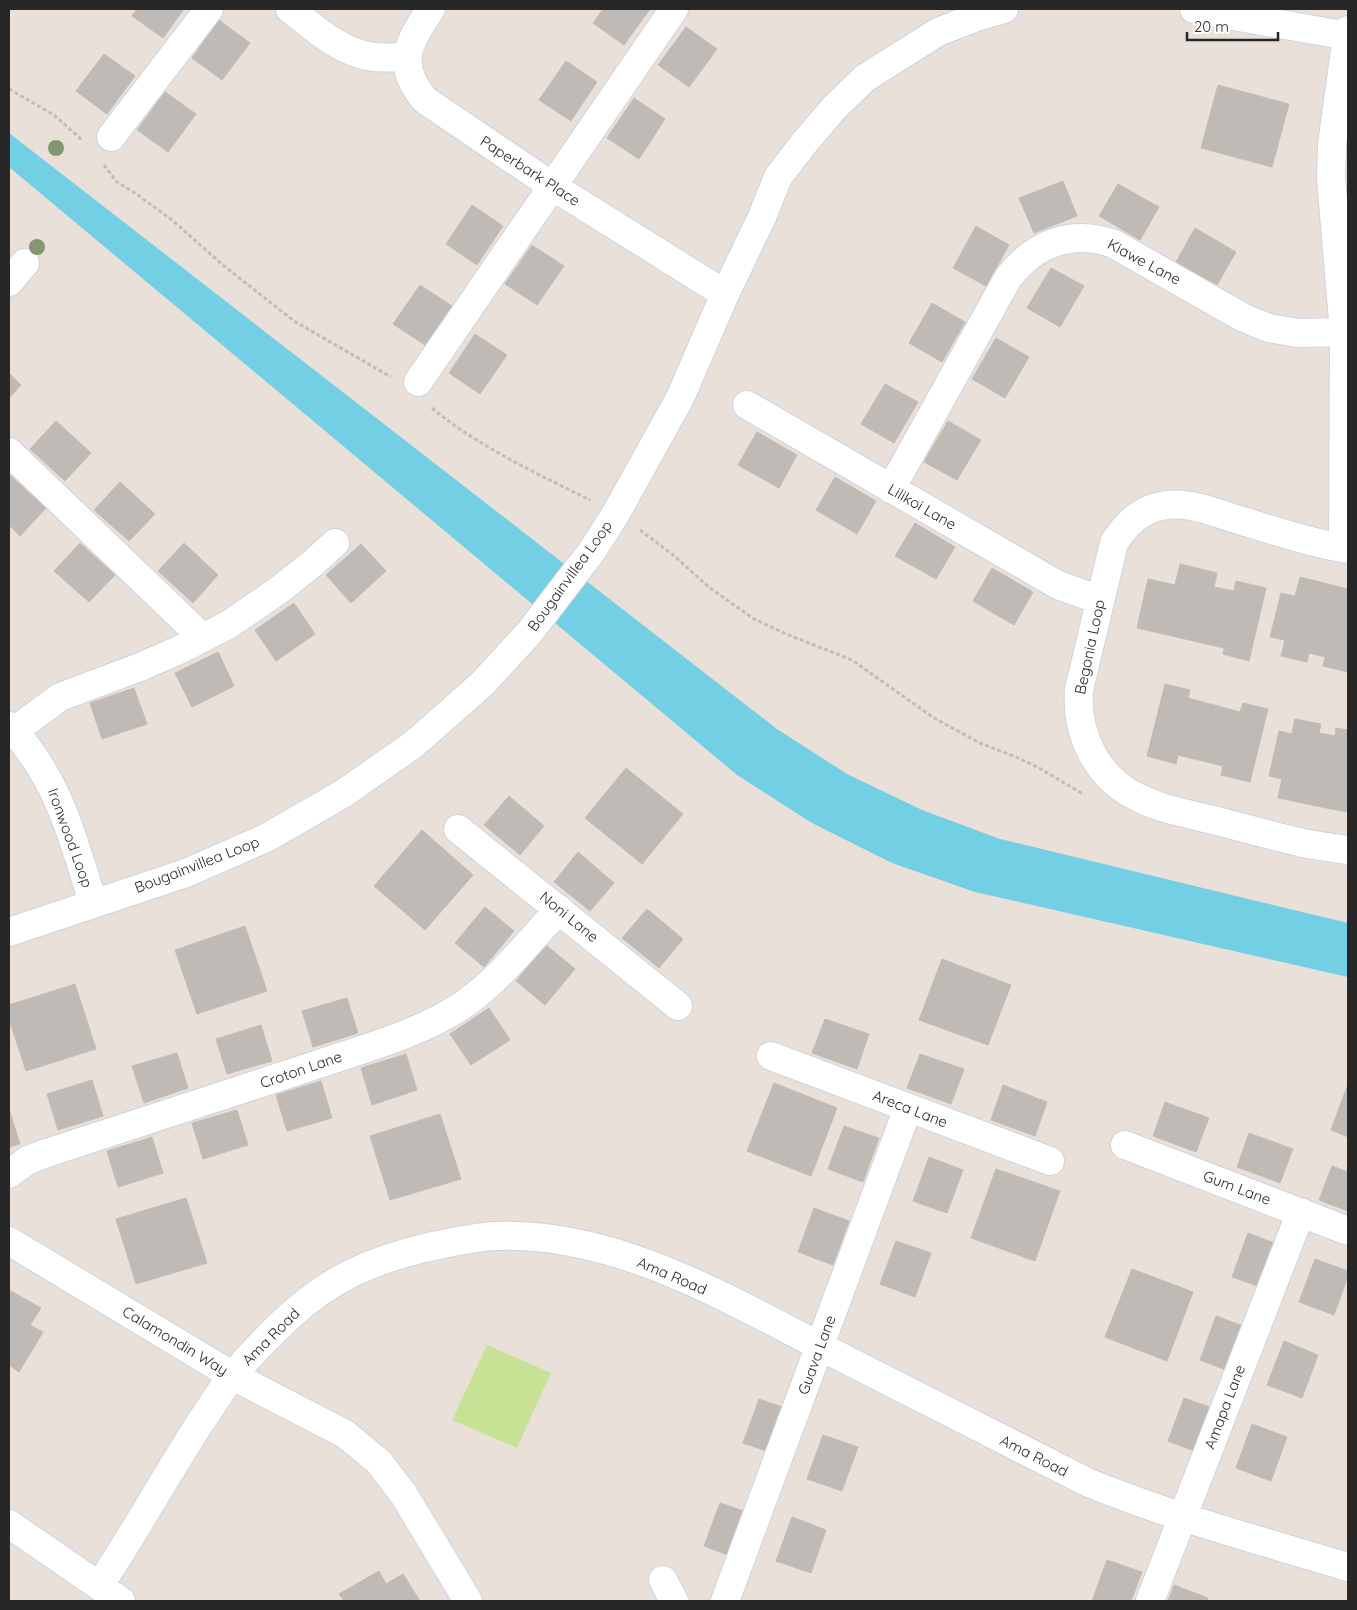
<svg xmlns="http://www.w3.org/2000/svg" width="1357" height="1610" viewBox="0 0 1357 1610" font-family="Quicksand,sans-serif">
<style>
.pitch{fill:#c8e295}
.water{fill:#73cfe3}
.building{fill:#c0bab6;stroke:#c3bcb3}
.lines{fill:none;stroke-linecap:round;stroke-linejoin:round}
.minor-casing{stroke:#ced3df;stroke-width:30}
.path{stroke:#bebebe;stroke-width:3;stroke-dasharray:4 2.5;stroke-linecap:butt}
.minor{stroke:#fff;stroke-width:28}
.tree{fill:#839772}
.labels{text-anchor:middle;stroke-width:4;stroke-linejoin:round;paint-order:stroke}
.street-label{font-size:15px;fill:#272727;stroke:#fff}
</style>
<rect width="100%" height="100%" fill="#e8e0d9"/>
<!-- pitch -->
<path class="pitch" d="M 487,1345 L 551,1373 L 517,1448 L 452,1420 Z"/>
<!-- water -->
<path class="water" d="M 9,133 L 777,729 L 847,774 L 922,810 L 1000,839 L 1348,923 L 1348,977 L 975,892 L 892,863 L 812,823 L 737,775 L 9,167 Z"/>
<!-- building -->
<path class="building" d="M 137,9 L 184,9 L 163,38 L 132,16 Z
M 603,9 L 650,9 L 624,45 L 593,23 Z
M 219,20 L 250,43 L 222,80 L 192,58 Z
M 686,27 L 717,49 L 689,87 L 658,65 Z
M 104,54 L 135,76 L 107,114 L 76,91 Z
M 566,61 L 597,82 L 571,121 L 539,100 Z
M 1218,85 L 1289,104 L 1272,167 L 1201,148 Z
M 165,92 L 196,114 L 168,152 L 137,130 Z
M 634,98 L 665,119 L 639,159 L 607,138 Z
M 1063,181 L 1077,216 L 1034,233 L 1019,198 Z
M 1118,184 L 1159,207 L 1140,240 L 1099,216 Z
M 472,205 L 503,226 L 477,265 L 446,244 Z
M 976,226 L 1009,245 L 986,286 L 953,268 Z
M 1195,228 L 1236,252 L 1217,285 L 1176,262 Z
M 532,245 L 564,266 L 537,305 L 505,284 Z
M 1051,268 L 1084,286 L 1060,327 L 1027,308 Z
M 420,285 L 452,306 L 425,345 L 393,324 Z
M 932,303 L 965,322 L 942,362 L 909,343 Z
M 475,334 L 507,355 L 480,394 L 449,373 Z
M 996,338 L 1029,357 L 1005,398 L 972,379 Z
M 9,373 L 21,385 L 9,398 Z
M 885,384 L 918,402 L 894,443 L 861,424 Z
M 56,421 L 91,453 L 65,481 L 30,449 Z
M 948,421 L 981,440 L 957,480 L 924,462 Z
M 757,432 L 797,455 L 779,488 L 738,465 Z
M 11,476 L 46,508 L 20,536 L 9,525 L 9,478 Z
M 835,477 L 876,501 L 857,534 L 816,510 Z
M 120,482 L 155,514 L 129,541 L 94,510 Z
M 915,523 L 955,547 L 936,579 L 895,556 Z
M 80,543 L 115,575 L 89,602 L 54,571 Z
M 184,543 L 218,575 L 193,603 L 158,571 Z
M 361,544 L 386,571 L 351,603 L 326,575 Z
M 1180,564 L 1217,573 L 1214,587 L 1234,591 L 1236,581 L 1266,588 L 1249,661 L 1223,654 L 1224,648 L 1137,628 L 1148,579 L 1175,585 Z
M 992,568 L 1033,592 L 1014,625 L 973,601 Z
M 1300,577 L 1348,589 L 1348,672 L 1323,666 L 1325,657 L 1309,653 L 1307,662 L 1281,656 L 1285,640 L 1270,637 L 1281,593 L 1295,596 Z
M 294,603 L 315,634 L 276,661 L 255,630 Z
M 218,652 L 234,686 L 192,707 L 175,673 Z
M 1165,684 L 1190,690 L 1188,698 L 1240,712 L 1243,703 L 1268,709 L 1250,782 L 1221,775 L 1223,766 L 1178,755 L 1176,764 L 1147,756 Z
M 134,688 L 147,724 L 102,739 L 90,703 Z
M 1295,719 L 1321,724 L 1319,733 L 1335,736 L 1336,728 L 1348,730 L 1348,801 L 1346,812 L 1278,798 L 1282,779 L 1269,776 L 1279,731 L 1292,734 Z
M 626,768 L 683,814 L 642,864 L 585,818 Z
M 509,796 L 544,826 L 520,855 L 484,825 Z
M 422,830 L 473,875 L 425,930 L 374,886 Z
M 578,852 L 614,883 L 590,911 L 554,882 Z
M 485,907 L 514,931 L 484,967 L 455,943 Z
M 647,909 L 683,939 L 659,968 L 622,938 Z
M 245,926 L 267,991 L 197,1014 L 175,950 Z
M 546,945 L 575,969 L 545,1005 L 516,981 Z
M 942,959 L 1011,985 L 988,1045 L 919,1020 Z
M 75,984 L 96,1049 L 26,1071 L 9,1019 L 9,1005 Z
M 347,998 L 358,1033 L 313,1047 L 302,1011 Z
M 489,1008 L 510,1040 L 471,1065 L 450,1034 Z
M 825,1019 L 869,1034 L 857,1069 L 812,1053 Z
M 261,1025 L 272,1061 L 227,1074 L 216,1039 Z
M 177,1053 L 188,1088 L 144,1103 L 132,1066 Z
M 406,1054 L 417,1090 L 372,1105 L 361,1068 Z
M 920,1054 L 964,1069 L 951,1104 L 907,1088 Z
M 92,1080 L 103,1116 L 58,1130 L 47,1094 Z
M 321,1081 L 332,1118 L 287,1131 L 276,1095 Z
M 774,1083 L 837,1108 L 811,1176 L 747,1151 Z
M 1348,1084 L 1348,1137 L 1331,1130 Z
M 1003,1085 L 1047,1102 L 1035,1136 L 991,1120 Z
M 1165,1102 L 1209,1118 L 1196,1152 L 1153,1136 Z
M 9,1109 L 20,1144 L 9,1147 Z
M 237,1110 L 248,1145 L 203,1159 L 192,1123 Z
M 440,1114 L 461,1179 L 390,1200 L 370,1136 Z
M 844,1126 L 879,1138 L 863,1182 L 828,1169 Z
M 1249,1133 L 1293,1149 L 1280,1183 L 1237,1167 Z
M 152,1137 L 163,1173 L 118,1187 L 107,1151 Z
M 929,1157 L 963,1170 L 947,1213 L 913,1201 Z
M 1332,1166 L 1348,1172 L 1348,1211 L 1319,1200 Z
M 996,1169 L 1060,1191 L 1035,1261 L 971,1238 Z
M 186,1198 L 207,1263 L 136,1284 L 116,1219 Z
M 814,1208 L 849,1221 L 833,1265 L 798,1252 Z
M 1248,1233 L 1282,1246 L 1266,1289 L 1232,1277 Z
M 896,1241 L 931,1253 L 915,1297 L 880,1284 Z
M 1315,1259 L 1348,1271 L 1348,1276 L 1334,1315 L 1299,1302 Z
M 1132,1269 L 1193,1292 L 1167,1361 L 1105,1337 Z
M 9,1290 L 41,1308 L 30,1325 L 43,1332 L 19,1372 L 9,1365 Z
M 1216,1316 L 1251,1329 L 1234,1373 L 1200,1360 Z
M 1284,1341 L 1318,1355 L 1302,1398 L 1267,1385 Z
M 1184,1398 L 1218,1410 L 1202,1454 L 1168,1441 Z
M 759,1399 L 794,1411 L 778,1455 L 743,1443 Z
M 1252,1424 L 1287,1437 L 1271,1481 L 1236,1468 Z
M 823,1435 L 858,1447 L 842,1491 L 807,1479 Z
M 720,1503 L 755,1515 L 739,1559 L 704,1546 Z
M 792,1517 L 826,1530 L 811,1573 L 776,1561 Z
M 1107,1560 L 1142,1572 L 1131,1601 L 1092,1601 Z
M 379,1571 L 386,1584 L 403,1574 L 420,1601 L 344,1601 L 339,1594 Z
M 1174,1585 L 1208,1598 L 1207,1601 L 1168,1601 Z"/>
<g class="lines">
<!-- minor casing -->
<g class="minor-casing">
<path id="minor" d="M 290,9 C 315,29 340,52 373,57 C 384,58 396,57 408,57
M 431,9 C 408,42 395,65 425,100 L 552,186 L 725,294
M 1194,9 L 1348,36
M 111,137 L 209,9
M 9,282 L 25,263
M 418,382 L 674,9
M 747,405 L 1058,585 L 1100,600
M 9,452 L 202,637
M 891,489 L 1008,278 C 1035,243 1072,229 1114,244 L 1242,317 L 1256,323 L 1269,328 L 1298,333 L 1344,332
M 1343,548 L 1344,332 L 1331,178 L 1332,144 L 1348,30
M 1348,549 C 1310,543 1273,530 1236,519 C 1212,512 1187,500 1161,506 C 1140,510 1125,525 1114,543 L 1079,690 C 1076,734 1096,777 1137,797 C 1164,811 1196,815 1225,823 C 1251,830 1277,837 1303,843 C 1318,846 1333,848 1348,850
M 9,726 C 58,777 73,838 93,903
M 14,731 L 60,697 L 140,667 L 179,650 L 228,625 L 279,590 L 313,563 L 335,543
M 458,829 L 678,1006
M 9,932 L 186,873 L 266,838 L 344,793 L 414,744 L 482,684 L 529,633 L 592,551 L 615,515 L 680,398 L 725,294 L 762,217 L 778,177 L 805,142 L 834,108 L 865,78 L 938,32 L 979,16 L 1004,9
M 771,1056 L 1050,1161
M 1125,1145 L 1348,1231
M 9,1174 L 28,1160 L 47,1153 C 137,1124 227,1095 316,1065 C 366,1048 419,1034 463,1005 C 500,979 529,942 559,909
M 9,1241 L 233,1376 L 345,1434 L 379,1462 L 404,1495 L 468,1601
M 9,1524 L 121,1601
M 663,1580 L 674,1601
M 99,1586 C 134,1534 164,1479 198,1426 C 209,1410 220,1392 232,1376 C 250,1355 270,1334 291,1315 C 332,1278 371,1261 424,1248 C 448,1243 472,1237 496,1236 C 619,1232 729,1300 835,1354 C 919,1397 1004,1440 1089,1483 C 1173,1517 1261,1541 1348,1567
M 725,1601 L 908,1108
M 1150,1601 L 1301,1212"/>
</g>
<!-- path -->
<path class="path" d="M 9,89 L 54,115 L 82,140
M 104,165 L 117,182 L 135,193 L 172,220 L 224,266 L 294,321 L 391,377
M 432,408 C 479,447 536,473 590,500
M 640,530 L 672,554 L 710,588 L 754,619 L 786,634 L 852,660 L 934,718 L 980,743 L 1016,757 L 1039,768 L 1083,794"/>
<!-- minor -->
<use href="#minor" class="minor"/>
</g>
<!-- trees -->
<g class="tree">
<circle cx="56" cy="148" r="8"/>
<circle cx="37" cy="247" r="8"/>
</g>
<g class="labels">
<!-- street labels -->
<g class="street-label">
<text transform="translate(530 171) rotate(33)" y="5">Paperbark Place</text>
<text transform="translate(1144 262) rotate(28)" y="5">Kiawe Lane</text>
<text transform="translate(922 507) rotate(30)" y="5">Lilikoi Lane</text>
<text transform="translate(570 576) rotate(-54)" y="5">Bougainvillea Loop</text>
<text transform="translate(1090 647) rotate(-78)" y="5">Begonia Loop</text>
<text transform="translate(70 838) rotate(70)" y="5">Ironwood Loop</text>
<text transform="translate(197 865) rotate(-21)" y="5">Bougainvillea Loop</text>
<text transform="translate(569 917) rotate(39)" y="5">Noni Lane</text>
<text transform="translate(301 1070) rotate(-19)" y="5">Croton Lane</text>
<text transform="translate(910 1109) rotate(21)" y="5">Areca Lane</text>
<text transform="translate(1237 1188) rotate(21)" y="5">Gum Lane</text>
<text transform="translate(672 1276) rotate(23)" y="5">Ama Road</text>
<text transform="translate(271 1337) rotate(-45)" y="5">Ama Road</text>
<text transform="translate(175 1341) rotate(31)" y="5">Calamondin Way</text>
<text transform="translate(817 1355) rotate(-70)" y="5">Guava Lane</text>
<text transform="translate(1225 1407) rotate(-69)" y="5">Amapa Lane</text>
<text transform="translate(1034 1456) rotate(27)" y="5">Ama Road</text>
</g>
</g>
<!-- border -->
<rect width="1357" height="1610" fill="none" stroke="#272727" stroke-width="20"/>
<!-- scale -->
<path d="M1187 32v8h91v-8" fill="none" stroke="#272727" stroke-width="2.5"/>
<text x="1194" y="32" font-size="15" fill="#272727" stroke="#ffffff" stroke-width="4" paint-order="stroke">20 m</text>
</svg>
